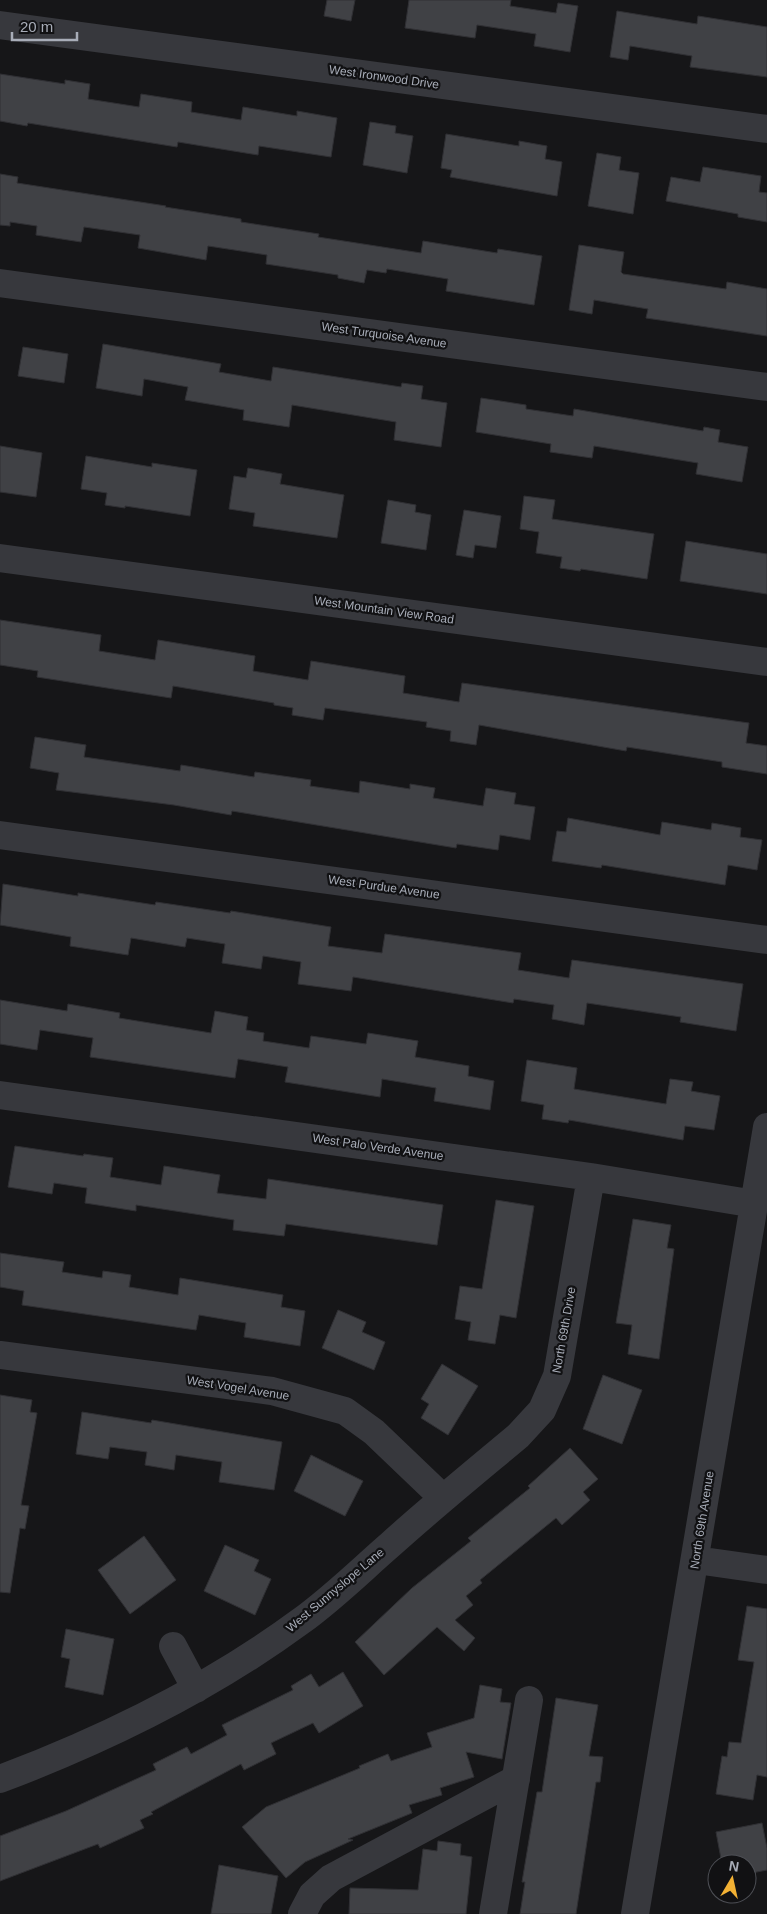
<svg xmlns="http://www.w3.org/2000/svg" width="767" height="1914" viewBox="0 0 767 1914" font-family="Helvetica,sans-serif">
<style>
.building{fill:#404145;stroke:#303034}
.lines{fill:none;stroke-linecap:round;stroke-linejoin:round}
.minor{stroke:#37383d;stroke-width:28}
.labels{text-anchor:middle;stroke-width:4.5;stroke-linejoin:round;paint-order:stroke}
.street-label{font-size:12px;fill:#a8adb8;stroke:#111113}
</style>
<rect width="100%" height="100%" fill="#161618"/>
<!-- building -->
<path class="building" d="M 327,0 L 355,0 L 351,21 L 324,16 Z
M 409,0 L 511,0 L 510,6 L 556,13 L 558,3 L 578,6 L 570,52 L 534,46 L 536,34 L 477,25 L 475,38 L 405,28 Z
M 617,11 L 697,24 L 698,16 L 767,27 L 767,77 L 690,67 L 692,56 L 630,46 L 628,60 L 610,57 Z
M 0,74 L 65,84 L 65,80 L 90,84 L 88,99 L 139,107 L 141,94 L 192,102 L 191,112 L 241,120 L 243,107 L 297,116 L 297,111 L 337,118 L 331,157 L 259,146 L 258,155 L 178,142 L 177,147 L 28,123 L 27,126 L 0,121 Z
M 370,122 L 396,126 L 395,133 L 413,136 L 407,173 L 363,165 Z
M 446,134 L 519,146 L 519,141 L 547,146 L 545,159 L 562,162 L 557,196 L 450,177 L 452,170 L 441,168 Z
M 597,153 L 621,157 L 619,170 L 639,173 L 633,214 L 588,206 Z
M 703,167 L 761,176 L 759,192 L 767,193 L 767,222 L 738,217 L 738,214 L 666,201 L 671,177 L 700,182 Z
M 0,174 L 18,177 L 17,183 L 166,206 L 165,207 L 241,219 L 241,222 L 319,234 L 318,237 L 421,253 L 423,241 L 497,253 L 498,249 L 542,256 L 534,305 L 446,291 L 448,279 L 387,269 L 386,273 L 367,270 L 364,283 L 338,278 L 338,275 L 266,264 L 267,255 L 208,246 L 206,260 L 138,248 L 140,235 L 84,227 L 81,242 L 36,235 L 37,226 L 10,222 L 10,226 L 0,225 Z
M 579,245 L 624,252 L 621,272 L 623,274 L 726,289 L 727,282 L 767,289 L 767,336 L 646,318 L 648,309 L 594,300 L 592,314 L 569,310 Z
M 103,344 L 221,364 L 219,372 L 271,381 L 273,367 L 401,387 L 402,383 L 423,386 L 421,399 L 447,403 L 441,447 L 394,440 L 396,422 L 292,405 L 289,427 L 243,420 L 244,410 L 185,400 L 188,387 L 144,379 L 142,396 L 96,388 Z
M 23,347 L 68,354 L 64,383 L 18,376 Z
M 481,398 L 526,405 L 526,409 L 573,416 L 574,409 L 703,431 L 704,427 L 720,430 L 718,442 L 748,447 L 742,482 L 696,474 L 698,463 L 594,446 L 592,458 L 550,452 L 551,444 L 476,432 Z
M 0,446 L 42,453 L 36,497 L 0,492 Z
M 86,456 L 152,467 L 152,463 L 197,470 L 190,516 L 125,506 L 125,508 L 105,505 L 107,493 L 81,489 Z
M 248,468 L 282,474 L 280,484 L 344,495 L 337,538 L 253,526 L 255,513 L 229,509 L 234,476 L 246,478 Z
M 524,496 L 555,500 L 552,519 L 654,534 L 647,579 L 581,569 L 580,571 L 560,568 L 562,557 L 536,553 L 539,532 L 520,529 Z
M 388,500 L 416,505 L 415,512 L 431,515 L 426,550 L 381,543 Z
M 464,510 L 501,516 L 496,548 L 475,545 L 473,558 L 456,555 Z
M 686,541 L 767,554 L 767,594 L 680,581 Z
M 0,620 L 101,635 L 99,651 L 155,660 L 158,640 L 255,656 L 253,671 L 308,680 L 311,661 L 405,676 L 403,693 L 459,702 L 462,683 L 749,723 L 746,743 L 767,746 L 767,774 L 722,767 L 722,762 L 627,747 L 626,751 L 479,725 L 476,745 L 450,741 L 451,731 L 426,727 L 427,722 L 325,708 L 323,720 L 292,715 L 293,708 L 274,705 L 274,703 L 173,686 L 171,698 L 37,677 L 38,671 L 0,665 Z
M 35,737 L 86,745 L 84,757 L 180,771 L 181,765 L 254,777 L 255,772 L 311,780 L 310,786 L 359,793 L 360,781 L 410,789 L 410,784 L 435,788 L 433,798 L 483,806 L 486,788 L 516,793 L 514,804 L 535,807 L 530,840 L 500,835 L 498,850 L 457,844 L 456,848 L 232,811 L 231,815 L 174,805 L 56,790 L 59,773 L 30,768 Z
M 568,818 L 660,835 L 662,822 L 711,830 L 712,823 L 741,828 L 740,837 L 762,840 L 757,870 L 728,865 L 725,885 L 602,865 L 601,868 L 552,861 L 557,831 L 566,832 Z
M 3,884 L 78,896 L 78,893 L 155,905 L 156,902 L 230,913 L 231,911 L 331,927 L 328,946 L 382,953 L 385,934 L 521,953 L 518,970 L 569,978 L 572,960 L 743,984 L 736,1031 L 680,1022 L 681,1017 L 587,1003 L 584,1025 L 552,1019 L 554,1005 L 514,999 L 513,1003 L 353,977 L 351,991 L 298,984 L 301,962 L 263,956 L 261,969 L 222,963 L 225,944 L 187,938 L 185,947 L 131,938 L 128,955 L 70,946 L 71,937 L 0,925 Z
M 0,1000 L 67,1011 L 68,1004 L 120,1013 L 119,1018 L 211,1033 L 215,1011 L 248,1017 L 246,1030 L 264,1033 L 263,1041 L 309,1048 L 311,1036 L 366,1044 L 368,1033 L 418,1041 L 415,1057 L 469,1066 L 468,1076 L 494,1081 L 490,1110 L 434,1101 L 436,1088 L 382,1079 L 380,1097 L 285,1082 L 288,1067 L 238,1059 L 235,1078 L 90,1057 L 93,1038 L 40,1030 L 37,1050 L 0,1044 Z
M 527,1060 L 577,1068 L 574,1089 L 666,1104 L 670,1079 L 693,1082 L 691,1091 L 720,1096 L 714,1130 L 685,1126 L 683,1140 L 569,1120 L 568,1123 L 542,1119 L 544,1105 L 521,1101 Z
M 15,1146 L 83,1156 L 84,1154 L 113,1158 L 110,1177 L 161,1185 L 164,1166 L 220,1175 L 217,1193 L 266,1199 L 268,1179 L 443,1205 L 437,1245 L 286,1224 L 284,1236 L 233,1230 L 234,1220 L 136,1205 L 136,1211 L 85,1203 L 87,1188 L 54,1183 L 52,1194 L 8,1187 Z
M 496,1200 L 534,1206 L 516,1318 L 500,1315 L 495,1344 L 468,1340 L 471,1322 L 455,1319 L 460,1286 L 482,1289 Z
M 633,1219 L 671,1225 L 667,1248 L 674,1249 L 659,1359 L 628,1354 L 632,1325 L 616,1323 Z
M 0,1253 L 64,1262 L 62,1272 L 102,1278 L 103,1271 L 131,1275 L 129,1287 L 178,1295 L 180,1278 L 283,1295 L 281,1307 L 305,1311 L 300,1346 L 244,1337 L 246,1323 L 199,1315 L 196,1330 L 22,1305 L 24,1291 L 0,1287 Z
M 338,1310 L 366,1322 L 362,1332 L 385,1342 L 374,1370 L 322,1348 Z
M 442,1364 L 478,1386 L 448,1435 L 421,1418 L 429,1404 L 421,1399 Z
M 603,1375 L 642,1390 L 622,1444 L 583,1429 Z
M 0,1395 L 32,1400 L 30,1412 L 37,1413 L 21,1505 L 29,1506 L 25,1529 L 20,1528 L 10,1593 L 0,1592 Z
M 82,1412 L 151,1423 L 152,1420 L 282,1442 L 274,1490 L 219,1482 L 222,1462 L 176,1455 L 174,1470 L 145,1465 L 147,1452 L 110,1447 L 108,1459 L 76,1454 Z
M 570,1448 L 598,1479 L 583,1492 L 590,1500 L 562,1525 L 556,1518 L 480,1580 L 482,1583 L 466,1596 L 473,1605 L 455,1620 L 475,1638 L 464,1651 L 437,1627 L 384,1675 L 355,1642 L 412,1588 L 471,1541 L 468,1538 L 530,1488 L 528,1486 Z
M 311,1455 L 363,1481 L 345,1516 L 294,1491 Z
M 144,1536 L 176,1580 L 130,1614 L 98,1570 Z
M 225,1545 L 259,1560 L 254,1571 L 271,1579 L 255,1615 L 204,1591 Z
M 747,1606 L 767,1609 L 767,1777 L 757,1775 L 753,1800 L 716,1794 L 722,1756 L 727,1757 L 729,1742 L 741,1743 L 754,1662 L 738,1660 Z
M 66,1629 L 114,1639 L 103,1695 L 65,1687 L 70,1659 L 61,1657 Z
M 343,1672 L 363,1706 L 319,1733 L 313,1723 L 271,1743 L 276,1754 L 244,1770 L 241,1764 L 151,1812 L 153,1814 L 140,1820 L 144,1828 L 100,1848 L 98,1844 L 0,1881 L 0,1836 L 66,1811 L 156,1770 L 153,1764 L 187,1747 L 191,1754 L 227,1735 L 222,1725 L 293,1690 L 291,1686 L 311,1674 L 319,1687 Z
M 480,1685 L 502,1689 L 500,1702 L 511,1703 L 502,1759 L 466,1752 L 474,1777 L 440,1788 L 442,1795 L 409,1805 L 412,1813 L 348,1839 L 353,1840 L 305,1862 L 286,1878 L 242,1827 L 266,1807 L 360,1768 L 359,1766 L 388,1754 L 391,1761 L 432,1747 L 427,1733 L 474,1718 Z
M 556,1698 L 598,1705 L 589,1756 L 603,1757 L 600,1782 L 596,1782 L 576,1914 L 520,1914 L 525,1882 L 522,1882 L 537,1792 L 542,1792 Z
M 762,1823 L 767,1848 L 767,1870 L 747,1874 L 747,1864 L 722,1864 L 716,1832 Z
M 438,1841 L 461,1844 L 460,1855 L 472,1857 L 466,1914 L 349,1914 L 350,1888 L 418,1890 L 423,1849 L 437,1851 Z
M 219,1865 L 278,1876 L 271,1914 L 211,1914 Z"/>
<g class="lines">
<!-- minor -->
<path class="minor" d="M 0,25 L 767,129
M 0,283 L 767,387
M 0,558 L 767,662
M 0,835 L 767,940
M 0,1095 L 591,1177 L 755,1204
M 0,1355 L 272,1391 L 345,1411 L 374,1432 L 443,1498
M 696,1560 L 767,1570
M 173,1646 L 196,1689
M 0,1779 C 106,1739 210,1688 301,1621 C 333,1598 361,1570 391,1544 C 432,1507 475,1472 518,1436 L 542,1410 L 557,1376 L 591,1177
M 302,1914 L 312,1895 L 331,1878 L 516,1779
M 493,1914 L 529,1700
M 635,1914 L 767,1127"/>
</g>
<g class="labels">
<!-- street labels -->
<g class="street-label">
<text transform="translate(384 77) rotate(8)" y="4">West Ironwood Drive</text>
<text transform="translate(384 335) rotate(8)" y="4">West Turquoise Avenue</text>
<text transform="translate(384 610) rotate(8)" y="4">West Mountain View Road</text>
<text transform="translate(384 887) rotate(8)" y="4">West Purdue Avenue</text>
<text transform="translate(378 1147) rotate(8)" y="4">West Palo Verde Avenue</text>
<text transform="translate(564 1330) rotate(-80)" y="4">North 69th Drive</text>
<text transform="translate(238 1388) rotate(9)" y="4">West Vogel Avenue</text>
<text transform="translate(702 1520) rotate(-81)" y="4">North 69th Avenue</text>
<text transform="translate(335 1590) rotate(-40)" y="4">West Sunnyslope Lane</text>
</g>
</g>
<!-- north arrow -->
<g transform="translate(732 1879) rotate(9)"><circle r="24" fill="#111113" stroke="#4d4f55"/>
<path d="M0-4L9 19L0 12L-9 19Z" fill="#f2b134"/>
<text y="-8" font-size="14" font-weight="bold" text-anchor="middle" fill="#a8adb8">N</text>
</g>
<!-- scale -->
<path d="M12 32v8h65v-8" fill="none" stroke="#a8adb8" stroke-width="2.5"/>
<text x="20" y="32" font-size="15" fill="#a8adb8" stroke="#111113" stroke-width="4" paint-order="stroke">20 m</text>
</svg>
